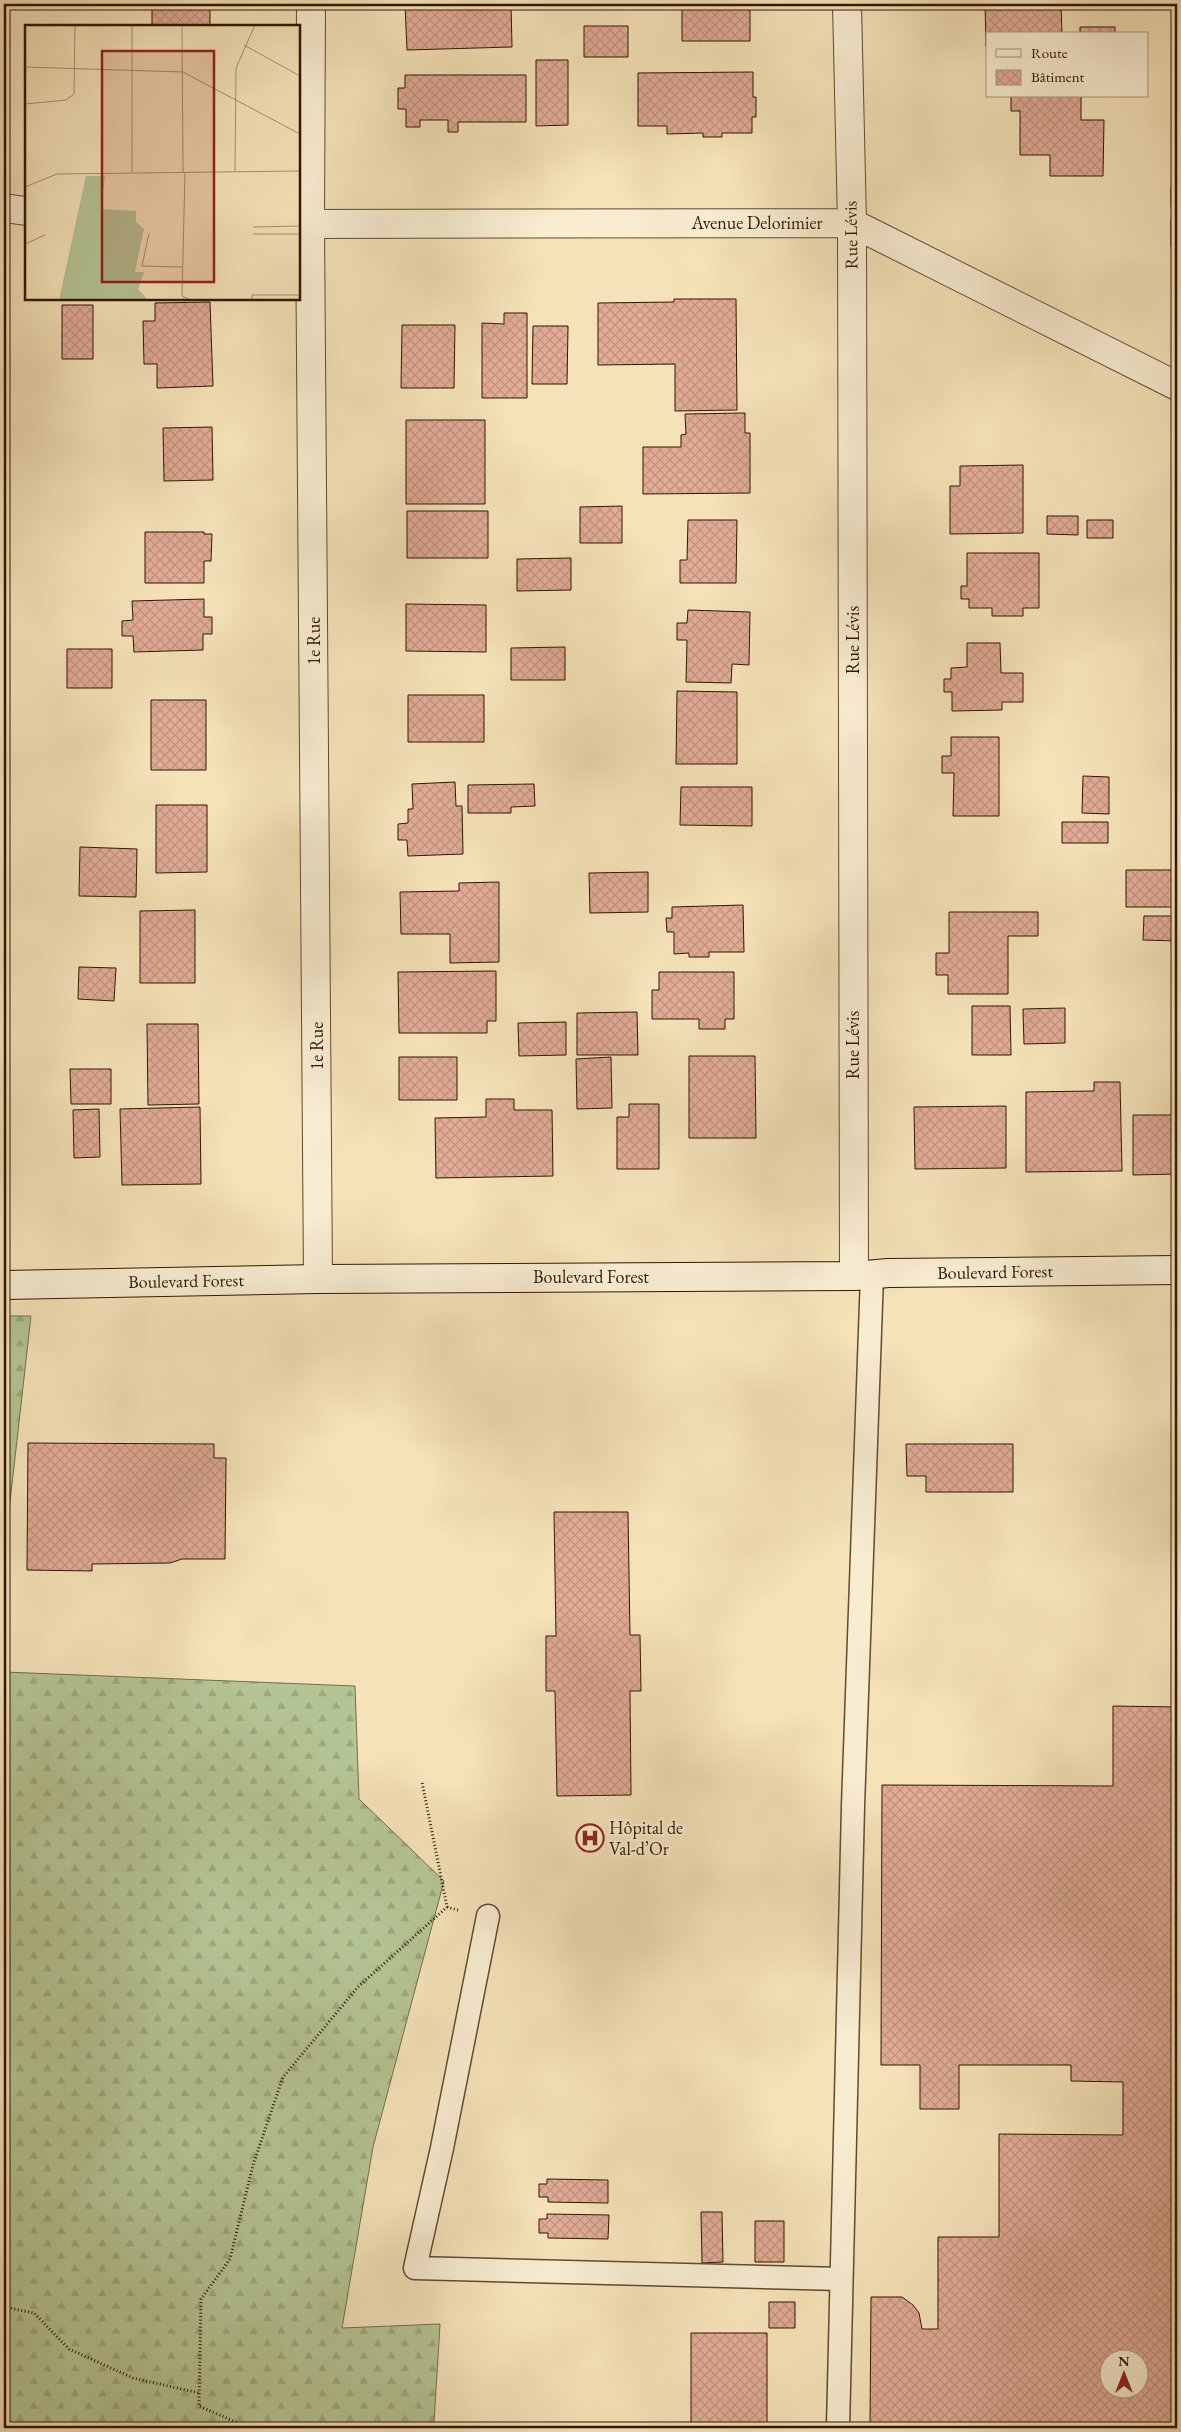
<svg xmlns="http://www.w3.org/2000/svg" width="1181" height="2432" viewBox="0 0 1181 2432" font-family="'EB Garamond',serif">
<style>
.forest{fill:url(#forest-firs);stroke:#726e4a}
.building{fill:url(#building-cross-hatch);stroke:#301700;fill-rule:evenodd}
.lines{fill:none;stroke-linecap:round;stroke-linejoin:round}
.lane-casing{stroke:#614a2e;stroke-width:25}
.street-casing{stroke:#614a2e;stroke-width:30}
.secondary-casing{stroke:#301700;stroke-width:30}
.path{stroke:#301700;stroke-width:3;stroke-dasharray:1 2.5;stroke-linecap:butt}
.lane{stroke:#f8ecd1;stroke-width:22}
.street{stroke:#f8ecd1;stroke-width:28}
.secondary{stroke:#f8ecd1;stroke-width:28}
.labels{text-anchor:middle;stroke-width:4.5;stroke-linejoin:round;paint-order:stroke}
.street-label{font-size:18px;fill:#301700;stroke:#f8ecd1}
.poi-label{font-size:18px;fill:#301700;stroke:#f8ecd1;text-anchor:start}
.inset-road{fill:none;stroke:#a6916e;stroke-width:1}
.view{fill:#8f2418;fill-opacity:0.15;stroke:#8f2418;stroke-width:2.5}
.inset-edge{fill:none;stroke:#301700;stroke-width:2.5}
</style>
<defs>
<pattern id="forest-firs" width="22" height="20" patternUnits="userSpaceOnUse" patternTransform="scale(1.25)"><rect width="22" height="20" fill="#b5c494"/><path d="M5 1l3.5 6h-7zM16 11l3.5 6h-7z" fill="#9ca87e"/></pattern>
<pattern id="building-cross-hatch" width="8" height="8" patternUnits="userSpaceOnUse" patternTransform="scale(1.25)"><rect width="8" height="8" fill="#e1ab96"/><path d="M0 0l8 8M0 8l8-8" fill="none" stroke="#c19280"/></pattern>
</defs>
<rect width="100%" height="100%" fill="#f5e2b8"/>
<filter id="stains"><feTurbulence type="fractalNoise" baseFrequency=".004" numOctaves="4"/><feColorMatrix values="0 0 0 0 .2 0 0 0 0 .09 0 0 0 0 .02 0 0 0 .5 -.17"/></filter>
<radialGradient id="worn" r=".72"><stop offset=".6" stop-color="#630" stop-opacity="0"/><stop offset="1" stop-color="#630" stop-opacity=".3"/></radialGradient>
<!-- forest -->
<path class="forest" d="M 4,1316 L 31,1316 L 4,1555 Z
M 4,1672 L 355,1686 L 359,1799 L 444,1881 L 373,2147 L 342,2328 L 440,2324 L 434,2422 L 430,2428 L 4,2428 Z"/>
<!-- building -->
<path class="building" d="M 152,4 L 210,4 L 210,26 L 152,26 Z
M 405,4 L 511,4 L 512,47 L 407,50 Z
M 682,4 L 750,4 L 750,41 L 682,41 Z
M 985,4 L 1061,4 L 1062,34 L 987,34 L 986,46 Z
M 584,26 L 628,26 L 628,57 L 584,57 Z
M 1080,27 L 1115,27 L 1115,34 L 1080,34 Z
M 536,60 L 568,60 L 568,125 L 536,126 Z
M 753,72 L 753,97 L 756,97 L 756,117 L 752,117 L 752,133 L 722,133 L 722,137 L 703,137 L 703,133 L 667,134 L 667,126 L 638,126 L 638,73 Z
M 405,75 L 526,75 L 526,122 L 458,122 L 458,132 L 448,132 L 448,120 L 420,120 L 420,127 L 406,127 L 406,109 L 398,109 L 398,88 L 405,88 Z
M 1011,96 L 1081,96 L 1081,120 L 1104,120 L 1103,176 L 1050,176 L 1050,155 L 1020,155 L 1020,111 L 1011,111 Z
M 1171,187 L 1177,187 L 1177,207 L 1171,207 Z
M 1171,219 L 1177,219 L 1177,247 L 1171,247 Z
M 674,299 L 736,299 L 737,410 L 675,411 L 675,364 L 598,365 L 598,303 L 674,302 Z
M 210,302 L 213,386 L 157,388 L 157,364 L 144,364 L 143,321 L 155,321 L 155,303 Z
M 62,305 L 93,305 L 93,359 L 62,359 Z
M 504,313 L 527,313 L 527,398 L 482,398 L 482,323 L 504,324 Z
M 402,325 L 455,325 L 454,388 L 401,388 Z
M 533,326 L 568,326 L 567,384 L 532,384 Z
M 745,413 L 745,433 L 750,433 L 750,493 L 643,494 L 643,447 L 681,447 L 681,435 L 686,434 L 685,414 Z
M 406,420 L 485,420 L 485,504 L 406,504 Z
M 212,427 L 213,480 L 164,481 L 163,428 Z
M 1023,465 L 1023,533 L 950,534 L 950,486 L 960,486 L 960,466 Z
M 622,506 L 622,543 L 580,543 L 580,507 Z
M 407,511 L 488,511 L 488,558 L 407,558 Z
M 1047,516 L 1078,516 L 1078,535 L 1047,534 Z
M 688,520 L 737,520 L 736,583 L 680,583 L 680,560 L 687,560 Z
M 1087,520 L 1113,520 L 1113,538 L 1087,538 Z
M 145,532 L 204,532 L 204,534 L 212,534 L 211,561 L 204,561 L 204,583 L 145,583 Z
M 967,553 L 1039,553 L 1039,608 L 1023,608 L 1023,616 L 992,616 L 992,608 L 969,608 L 969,599 L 961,599 L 961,586 L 967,586 Z
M 571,558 L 571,590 L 517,591 L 517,559 Z
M 204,599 L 204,617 L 212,617 L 212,634 L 203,634 L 203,650 L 134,652 L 133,636 L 122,636 L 122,621 L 133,620 L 132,601 Z
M 406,604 L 486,605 L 486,652 L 406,651 Z
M 688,610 L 750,612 L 749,665 L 732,664 L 731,683 L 686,682 L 687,640 L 677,640 L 677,623 L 687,623 Z
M 967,643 L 1000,643 L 1001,673 L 1023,673 L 1023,702 L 1002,702 L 1002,710 L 952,711 L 952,692 L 944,692 L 944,679 L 951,679 L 951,668 L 967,667 Z
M 565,647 L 565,680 L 511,680 L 511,648 Z
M 67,649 L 112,649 L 112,688 L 67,688 Z
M 677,691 L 737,692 L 737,764 L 676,764 Z
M 408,695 L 484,695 L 484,742 L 408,742 Z
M 151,700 L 206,700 L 206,770 L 151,770 Z
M 951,737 L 999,737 L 999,816 L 953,816 L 954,773 L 942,773 L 942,756 L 951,756 Z
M 1083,776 L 1109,777 L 1109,814 L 1082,813 Z
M 455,782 L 456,806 L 462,806 L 463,854 L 408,856 L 407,840 L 398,840 L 398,824 L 408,823 L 408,809 L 413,809 L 412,784 Z
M 534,784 L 535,806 L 511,807 L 511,813 L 468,813 L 468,785 Z
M 681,787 L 752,787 L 752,826 L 680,825 Z
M 156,805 L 207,805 L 207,872 L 156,873 Z
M 1062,822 L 1108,822 L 1108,843 L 1062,843 Z
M 80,847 L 137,849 L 136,897 L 79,896 Z
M 1126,870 L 1177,870 L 1177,907 L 1126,907 Z
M 648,872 L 648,912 L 590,913 L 589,873 Z
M 499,882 L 499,962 L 450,963 L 450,934 L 401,934 L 400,892 L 459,891 L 459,883 Z
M 743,905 L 744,952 L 709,952 L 709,957 L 689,957 L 689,953 L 674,954 L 674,932 L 667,932 L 666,918 L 672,918 L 672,907 Z
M 195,910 L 195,983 L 140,983 L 140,911 Z
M 949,912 L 1038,912 L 1038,936 L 1008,936 L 1008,994 L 948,994 L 948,975 L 936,975 L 936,953 L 949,953 Z
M 1144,916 L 1177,916 L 1177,941 L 1143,940 Z
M 79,967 L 116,968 L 114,1001 L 78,999 Z
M 496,971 L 496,1021 L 487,1021 L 487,1033 L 399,1033 L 398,972 Z
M 659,972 L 734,972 L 734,1019 L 725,1019 L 725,1029 L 699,1029 L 699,1019 L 652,1019 L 652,990 L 659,990 Z
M 972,1006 L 1010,1006 L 1011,1055 L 972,1055 Z
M 1065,1008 L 1065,1043 L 1024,1044 L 1023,1009 Z
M 637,1012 L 638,1055 L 577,1055 L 577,1013 Z
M 566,1022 L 566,1055 L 519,1056 L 518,1023 Z
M 147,1024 L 198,1024 L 199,1104 L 148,1105 Z
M 689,1056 L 755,1056 L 756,1138 L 689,1138 Z
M 399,1057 L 457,1057 L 457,1100 L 399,1100 Z
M 611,1057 L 612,1108 L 577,1109 L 576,1059 Z
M 70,1069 L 111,1069 L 111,1104 L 71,1104 Z
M 1094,1082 L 1120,1082 L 1122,1171 L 1026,1172 L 1026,1092 L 1094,1091 Z
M 486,1099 L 514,1099 L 514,1110 L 552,1110 L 553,1176 L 436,1178 L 435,1118 L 486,1117 Z
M 629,1104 L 659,1104 L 659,1169 L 617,1169 L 617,1117 L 629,1117 Z
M 1006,1106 L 1006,1168 L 915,1169 L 914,1107 Z
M 200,1107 L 201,1184 L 122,1185 L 120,1109 Z
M 99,1109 L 100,1157 L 74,1158 L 73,1110 Z
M 1133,1115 L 1177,1115 L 1177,1174 L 1133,1175 Z
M 28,1443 L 214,1444 L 214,1458 L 226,1458 L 225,1559 L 182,1559 L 170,1563 L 92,1564 L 92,1571 L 27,1570 Z
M 906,1444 L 1013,1444 L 1013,1492 L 926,1492 L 926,1476 L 907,1476 Z
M 554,1512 L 628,1512 L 630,1635 L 640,1635 L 641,1691 L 630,1691 L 631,1795 L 557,1796 L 555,1691 L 546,1691 L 546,1636 L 556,1636 Z
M 1113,1706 L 1177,1707 L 1177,2428 L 870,2428 L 871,2297 L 902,2297 L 913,2305 L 919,2313 L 922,2329 L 938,2329 L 938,2237 L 999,2237 L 999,2134 L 1123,2135 L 1123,2082 L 1071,2081 L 1071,2065 L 959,2065 L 959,2109 L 920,2109 L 920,2065 L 881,2065 L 882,1785 L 1113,1786 ZM 1108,2360 L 1138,2360 L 1138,2390 L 1108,2390 Z
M 547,2179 L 608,2180 L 608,2203 L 548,2202 L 548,2197 L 539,2197 L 539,2184 L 547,2184 Z
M 701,2212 L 722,2212 L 723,2262 L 702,2263 Z
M 547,2214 L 609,2215 L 608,2239 L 548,2238 L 548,2233 L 539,2233 L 539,2219 L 547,2219 Z
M 755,2221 L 784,2221 L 784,2262 L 755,2262 Z
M 769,2302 L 795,2302 L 795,2328 L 769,2328 Z
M 691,2333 L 767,2333 L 767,2428 L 691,2428 Z"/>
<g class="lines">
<!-- lane casing -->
<g class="lane-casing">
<path id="lane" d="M 488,1916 L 442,2148 L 415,2268 L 841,2279
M 838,2428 L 853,1806 L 872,1275"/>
</g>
<!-- street casing -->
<g class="street-casing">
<path id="street" d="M 311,4 L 310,225 L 318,1279
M 847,4 L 852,223 L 854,1276
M 4,208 L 26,211
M 299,224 L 852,223 L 1177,386"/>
</g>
<!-- secondary casing -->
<g class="secondary-casing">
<path id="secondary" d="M 4,1285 L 318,1279 L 854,1276 L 888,1273 L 1177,1270"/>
</g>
<!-- path -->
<path class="path" d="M 447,1907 L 458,1910
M 4,2307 L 34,2313 L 69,2349 L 133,2378 L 199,2393
M 249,2428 L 199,2406 L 201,2299 L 230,2259 L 253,2165 L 283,2077 L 358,1987 L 447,1907 L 422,1782"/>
<!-- lane -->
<use href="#lane" class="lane"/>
<!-- street -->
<use href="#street" class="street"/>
<!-- secondary -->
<use href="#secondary" class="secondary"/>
</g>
<!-- icons -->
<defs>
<g id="hospital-ring" transform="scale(1.4375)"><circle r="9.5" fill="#f8ecd1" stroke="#8f2418" stroke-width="1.5"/><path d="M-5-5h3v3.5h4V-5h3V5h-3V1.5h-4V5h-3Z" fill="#8f2418"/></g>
</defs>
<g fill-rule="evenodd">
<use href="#hospital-ring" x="590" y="1838"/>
</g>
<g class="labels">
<!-- street labels -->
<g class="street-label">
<text x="757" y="229">Avenue Delorimier</text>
<text transform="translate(851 235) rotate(-91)" y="6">Rue Lévis</text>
<text transform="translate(853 640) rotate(-90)" y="6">Rue Lévis</text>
<text transform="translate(314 641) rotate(-90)" y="6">1e Rue</text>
<text transform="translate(853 1045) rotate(-90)" y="6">Rue Lévis</text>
<text transform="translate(317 1046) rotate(-90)" y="6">1e Rue</text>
<text transform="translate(995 1272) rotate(-1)" y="6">Boulevard Forest</text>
<text x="591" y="1283">Boulevard Forest</text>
<text transform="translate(186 1281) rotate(-1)" y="6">Boulevard Forest</text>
</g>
<!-- poi labels -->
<g class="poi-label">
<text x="609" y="1834">Hôpital de<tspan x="609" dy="21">Val-d’Or</tspan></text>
</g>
</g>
<!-- overview -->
<g transform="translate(25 25)">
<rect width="275" height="275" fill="#f5e2b8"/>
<path d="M 61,151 L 80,151 L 76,184 L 111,186 L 111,197 L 119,204 L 110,247 L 119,247 L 113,264 L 123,275 L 34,275 Z" fill="#b5c494"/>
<path class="inset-road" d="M 107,0 L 107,147M 157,0 L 158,147M 219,20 L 275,51M 0,42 L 158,47 L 275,109M 0,79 L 41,75 L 49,69 L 50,0M 210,146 L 211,43 L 230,0M 160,147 L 157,271 L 166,275M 0,162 L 32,149 L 275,146M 228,202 L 275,201M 124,208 L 117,241 L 157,242M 228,209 L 275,209M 0,219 L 20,210M 227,275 L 227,270 L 275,270"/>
<path class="view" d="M 77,26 L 189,26 L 189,257 L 77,257 Z"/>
<rect width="275" height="275" class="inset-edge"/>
</g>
<!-- margin -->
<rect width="1181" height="2432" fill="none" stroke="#f5e2b8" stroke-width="20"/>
<rect x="5" y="5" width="1171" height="2422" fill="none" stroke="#301700" stroke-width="2.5"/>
<rect x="10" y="10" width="1161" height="2412" fill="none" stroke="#301700"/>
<!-- legend -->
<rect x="986" y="32" width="162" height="65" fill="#f8ecd1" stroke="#a8977d"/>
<rect x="996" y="49" width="25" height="8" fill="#f8ecd1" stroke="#a8977d"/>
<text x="1031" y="58" font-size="15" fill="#301700">Route</text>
<rect x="996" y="70" width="25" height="15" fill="url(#building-cross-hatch)" stroke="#a8977d"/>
<text x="1031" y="82" font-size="15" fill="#301700">Bâtiment</text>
<!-- north arrow -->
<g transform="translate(1124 2374)"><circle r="24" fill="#f8ecd1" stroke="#a8977d"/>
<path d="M0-4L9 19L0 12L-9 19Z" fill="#8f2418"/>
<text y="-8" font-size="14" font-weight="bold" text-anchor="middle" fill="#301700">N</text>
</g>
<rect width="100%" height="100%" filter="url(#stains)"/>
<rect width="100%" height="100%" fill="url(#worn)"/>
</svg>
